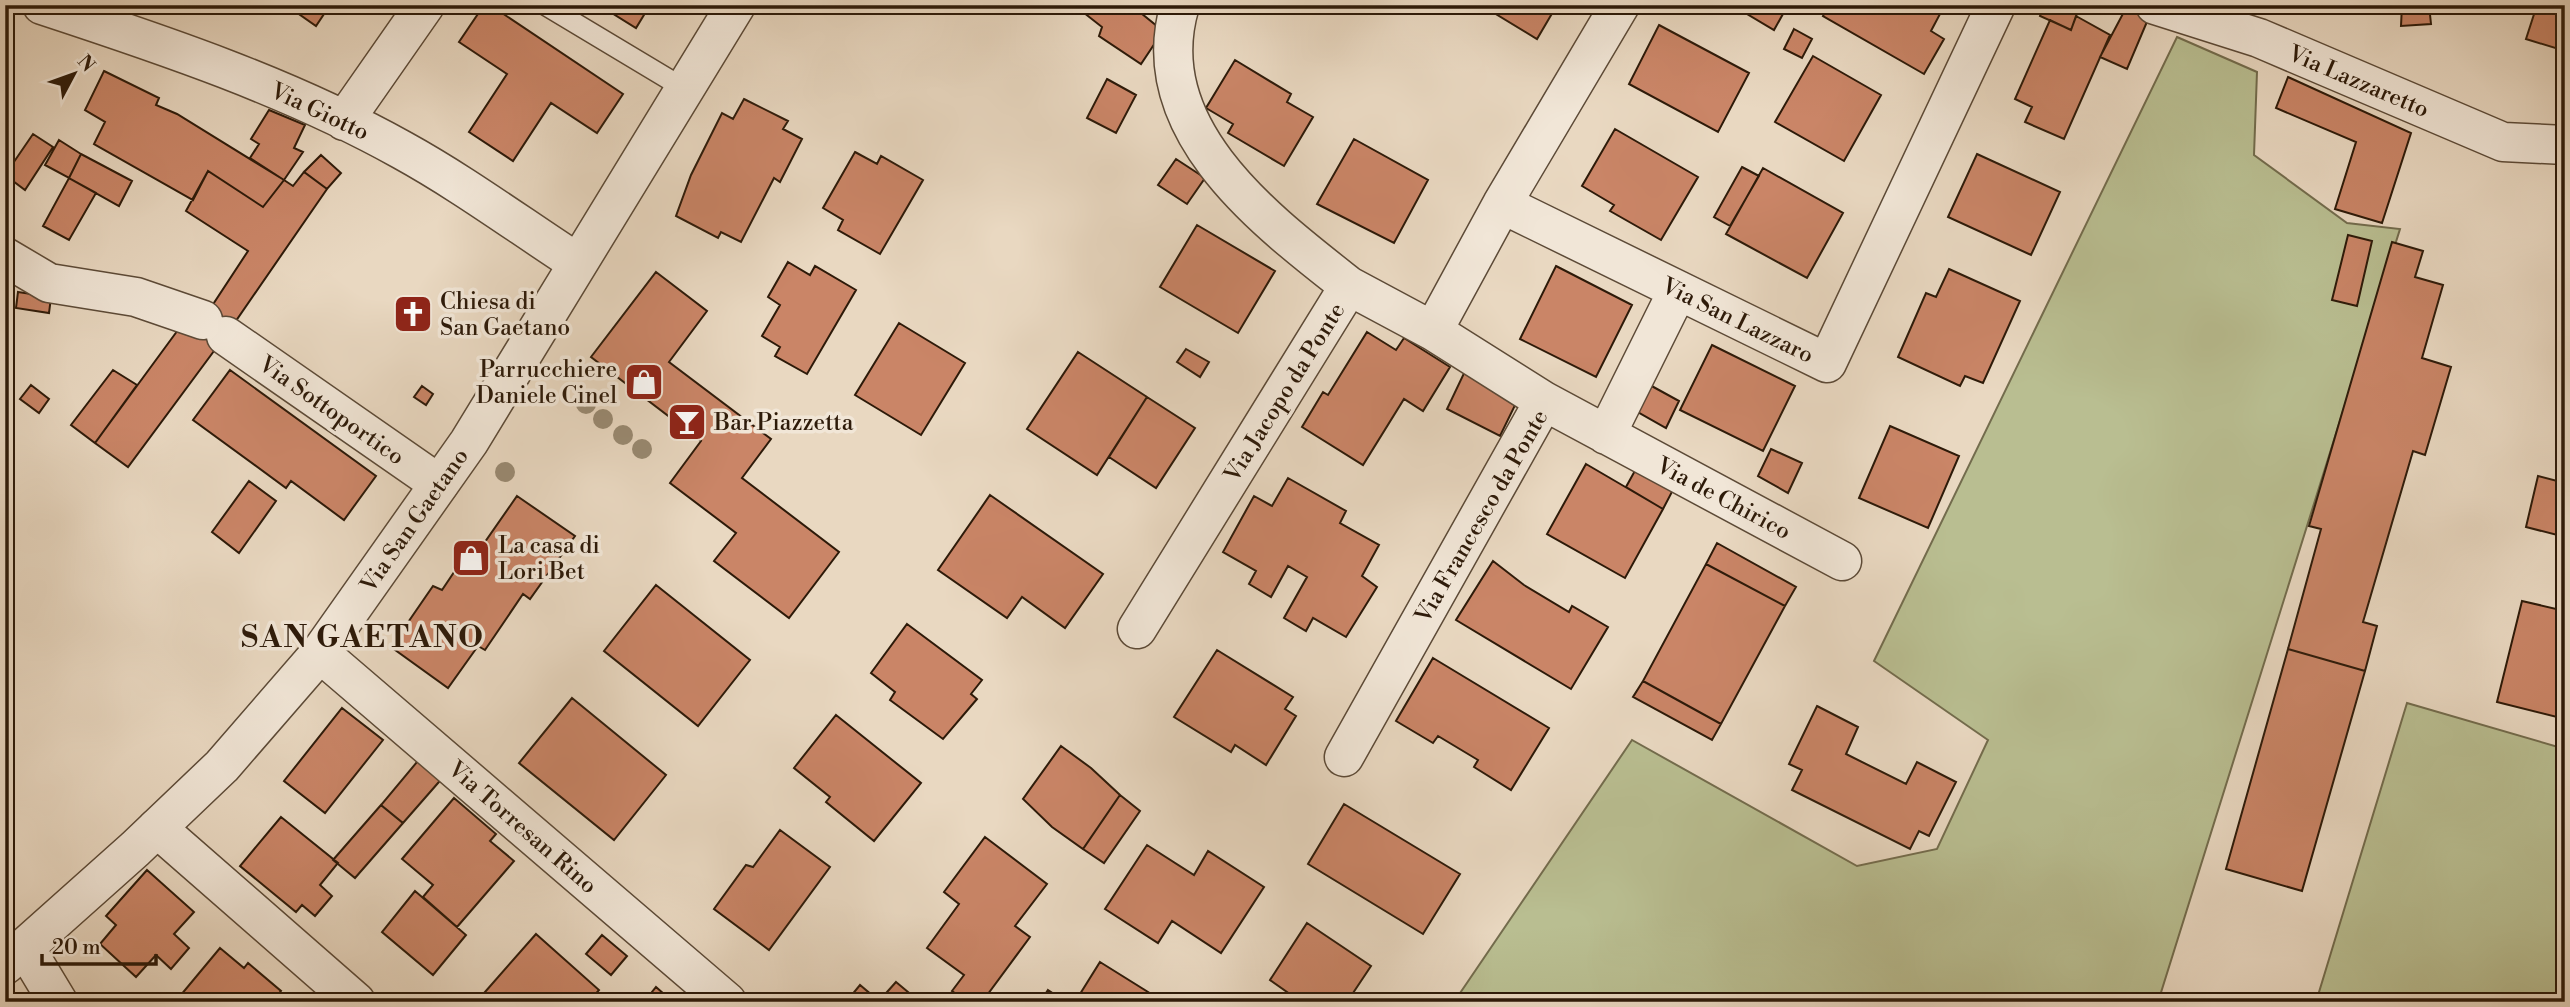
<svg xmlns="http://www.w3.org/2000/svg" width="2570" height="1007" viewBox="0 0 2570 1007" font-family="'Libre Bodoni',serif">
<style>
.green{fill:#b9be91;stroke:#736c4d;stroke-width:2}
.building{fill:#ca8567;stroke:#2d1a09;stroke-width:2}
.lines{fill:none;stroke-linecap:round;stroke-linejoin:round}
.service-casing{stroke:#5c4a37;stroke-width:22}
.minor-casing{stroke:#5c4a37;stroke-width:41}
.tertiary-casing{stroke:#5c4a37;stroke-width:41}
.service{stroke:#f1e6d7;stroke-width:19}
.minor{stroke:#f1e6d7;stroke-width:38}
.tertiary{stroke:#f1e6d7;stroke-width:38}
.tree{fill:#998a72}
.labels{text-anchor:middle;stroke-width:7;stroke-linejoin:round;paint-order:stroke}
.street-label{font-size:23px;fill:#2d1a09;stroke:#f1e6d7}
.poi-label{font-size:23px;fill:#2d1a09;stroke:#f1e6d7;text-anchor:start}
.district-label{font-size:30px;font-weight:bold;letter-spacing:2px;fill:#2d1a09;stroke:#f1e6d7}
</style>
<rect width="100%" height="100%" fill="#e9d8c1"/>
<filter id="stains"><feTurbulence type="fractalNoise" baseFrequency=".00286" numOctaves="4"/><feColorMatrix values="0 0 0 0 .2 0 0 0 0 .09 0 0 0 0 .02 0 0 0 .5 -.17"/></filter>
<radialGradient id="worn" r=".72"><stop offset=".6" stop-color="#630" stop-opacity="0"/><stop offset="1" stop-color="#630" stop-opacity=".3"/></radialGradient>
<!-- green -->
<path class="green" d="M 2177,37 L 2257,72 L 2254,155 L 2347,223 L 2400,229 L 2158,1002 L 1454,1002 L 1632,740 L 1857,866 L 1937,849 L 1988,740 L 1874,661 Z
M 2407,703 L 2565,749 L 2565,1002 L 2316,1002 Z"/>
<!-- building -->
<path class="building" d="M 286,5 L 330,5 L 316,26 Z
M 484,5 L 490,5 L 623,94 L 597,133 L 551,103 L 513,161 L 469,132 L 507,74 L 459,42 Z
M 599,5 L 650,5 L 636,28 Z
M 1074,5 L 1131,5 L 1163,31 L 1141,64 L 1099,36 L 1102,27 Z
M 1481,5 L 1557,5 L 1537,39 Z
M 1732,5 L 1788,5 L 1774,30 Z
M 1829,5 L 1924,5 L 1940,14 L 1931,31 L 1944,39 L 1924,74 L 1823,16 Z
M 2044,5 L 2080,6 L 2071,30 L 2040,16 Z
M 2402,5 L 2429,5 L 2431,24 L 2401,26 Z
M 2537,5 L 2565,5 L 2565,51 L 2526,39 Z
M 2126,8 L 2149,17 L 2127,69 L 2100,57 Z
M 2076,16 L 2110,35 L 2064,139 L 2025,122 L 2032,107 L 2015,99 L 2050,20 L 2071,30 Z
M 1659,25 L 1749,73 L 1718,132 L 1629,84 Z
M 1794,29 L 1812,39 L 1802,58 L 1784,49 Z
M 1813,56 L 1881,95 L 1844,161 L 1775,122 Z
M 1235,60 L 1291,94 L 1287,102 L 1313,117 L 1284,166 L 1228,133 L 1233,124 L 1206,108 Z
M 104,71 L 159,98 L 156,105 L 177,114 L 284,180 L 263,207 L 208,171 L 193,200 L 94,144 L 105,122 L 85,110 Z
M 2288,77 L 2411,133 L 2382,223 L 2335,209 L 2356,142 L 2276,108 Z
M 1107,79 L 1136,95 L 1116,133 L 1087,118 Z
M 744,99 L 788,121 L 783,129 L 802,139 L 780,182 L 774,178 L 741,242 L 721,232 L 718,238 L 676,216 L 691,175 L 722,113 L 733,119 Z
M 269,110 L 305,125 L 294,148 L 303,152 L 284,180 L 250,158 L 259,144 L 251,139 Z
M 1615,129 L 1698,177 L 1661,240 L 1610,211 L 1614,205 L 1582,186 Z
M 33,134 L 53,147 L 25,190 L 5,175 Z
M 1354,139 L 1428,180 L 1394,243 L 1317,204 Z
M 59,140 L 81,154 L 69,178 L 45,165 Z
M 855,152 L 877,164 L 881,156 L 923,180 L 880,254 L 838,230 L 843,220 L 823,208 Z
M 81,154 L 132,181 L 119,206 L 69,178 Z
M 1977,154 L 2060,192 L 2031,255 L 1948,217 Z
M 321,155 L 341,173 L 327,189 L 304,172 Z
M 1176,159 L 1205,178 L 1187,204 L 1158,185 Z
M 1742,167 L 1759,176 L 1730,226 L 1714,217 Z
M 1763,168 L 1843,213 L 1807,278 L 1726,234 Z
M 208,171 L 263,207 L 284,180 L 293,186 L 304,172 L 327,189 L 231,328 L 208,312 L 248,251 L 186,211 Z
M 69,178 L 96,193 L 69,240 L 43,226 Z
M 1197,225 L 1275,271 L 1238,333 L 1160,287 Z
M 2348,235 L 2372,241 L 2357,306 L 2332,300 Z
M 2392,242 L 2423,251 L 2415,277 L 2443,285 L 2422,358 L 2451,367 L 2425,455 L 2413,451 L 2363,622 L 2377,626 L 2365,671 L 2288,649 L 2321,529 L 2309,526 Z
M 788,262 L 810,275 L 815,266 L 856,290 L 807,374 L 775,356 L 780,347 L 762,336 L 780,305 L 768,297 Z
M 1556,266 L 1632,305 L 1596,377 L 1520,339 Z
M 1949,269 L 2020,301 L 1983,383 L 1965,376 L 1960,386 L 1898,357 L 1926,293 L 1936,297 Z
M 656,272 L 707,311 L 669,362 L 771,439 L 742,478 L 839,552 L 789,618 L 714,561 L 736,533 L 670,483 L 701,441 L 591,357 Z
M 18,292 L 51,297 L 49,313 L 16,308 Z
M 186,319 L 231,328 L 128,467 L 95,443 Z
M 899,323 L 965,363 L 921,435 L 855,395 Z
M 1367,332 L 1396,350 L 1404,338 L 1450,367 L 1423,411 L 1404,399 L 1363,465 L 1302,427 L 1323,392 L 1328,395 Z
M 1712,345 L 1795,386 L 1763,451 L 1680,410 Z
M 1186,349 L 1209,362 L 1200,377 L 1177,362 Z
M 1078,352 L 1147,397 L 1097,475 L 1027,429 Z
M 1466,369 L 1520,395 L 1500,436 L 1447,409 Z
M 113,370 L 137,385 L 95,443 L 71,425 Z
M 230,370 L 376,476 L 344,520 L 291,481 L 286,488 L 193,420 Z
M 1648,384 L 1679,401 L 1666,428 L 1636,411 Z
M 31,385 L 49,399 L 39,413 L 20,399 Z
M 422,386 L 433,394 L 426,405 L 414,397 Z
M 1147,397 L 1195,428 L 1156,488 L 1109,457 Z
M 1890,426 L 1959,456 L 1928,528 L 1859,498 Z
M 1771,449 L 1802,463 L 1788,493 L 1758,476 Z
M 1586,464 L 1663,509 L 1625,578 L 1547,534 Z
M 1637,467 L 1674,488 L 1663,509 L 1626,487 Z
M 2538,476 L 2565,483 L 2565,537 L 2526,527 Z
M 1288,478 L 1346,511 L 1340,523 L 1379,545 L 1362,576 L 1377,587 L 1346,637 L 1313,618 L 1306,631 L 1284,618 L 1307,577 L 1288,566 L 1271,597 L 1249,584 L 1256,571 L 1223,552 L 1254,496 L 1272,506 Z
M 249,481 L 276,501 L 239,553 L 212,532 Z
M 990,495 L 1103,574 L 1065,628 L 1022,597 L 1007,618 L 938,570 Z
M 517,496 L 575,536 L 530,599 L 523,594 L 485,650 L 478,646 L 448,688 L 391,647 L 433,586 L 442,590 L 473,544 L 480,549 Z
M 1717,543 L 1796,587 L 1785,606 L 1706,564 Z
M 1493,561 L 1524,585 L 1569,612 L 1572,606 L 1608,627 L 1571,689 L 1456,620 Z
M 1706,564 L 1785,606 L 1721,724 L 1643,681 Z
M 656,585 L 750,660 L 698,726 L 604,651 Z
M 2522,601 L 2565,611 L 2565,719 L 2497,702 Z
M 907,624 L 982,680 L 971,694 L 977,699 L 943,739 L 890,700 L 895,692 L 871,673 Z
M 2288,649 L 2365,671 L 2302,891 L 2226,869 Z
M 1217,650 L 1293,697 L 1285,709 L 1296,716 L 1266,765 L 1235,745 L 1231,752 L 1174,717 Z
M 1433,658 L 1549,728 L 1511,790 L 1474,767 L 1478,760 L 1438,736 L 1433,743 L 1396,721 Z
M 1643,681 L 1721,724 L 1712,740 L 1633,697 Z
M 572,698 L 666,775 L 614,840 L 519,763 Z
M 1817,706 L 1858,727 L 1846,754 L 1906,784 L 1917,762 L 1956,782 L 1929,836 L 1919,831 L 1910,849 L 1792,790 L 1802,770 L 1789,764 Z
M 342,708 L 383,740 L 325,813 L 284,781 Z
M 836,715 L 921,783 L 874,841 L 826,802 L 830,797 L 794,768 Z
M 1061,746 L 1091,768 L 1120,795 L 1083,849 L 1052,827 L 1023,799 Z
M 422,756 L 445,775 L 403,823 L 381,805 Z
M 1120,795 L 1140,811 L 1104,863 L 1083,849 Z
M 454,798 L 496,834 L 490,841 L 514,861 L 457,927 L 423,897 L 433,885 L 402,859 Z
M 1344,804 L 1460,874 L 1423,934 L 1308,864 Z
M 381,805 L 403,823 L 355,878 L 333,860 Z
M 281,817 L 338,863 L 320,885 L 332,896 L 315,916 L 302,905 L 296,912 L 240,866 Z
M 780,830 L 830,867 L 769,950 L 714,909 L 746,865 L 753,867 Z
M 985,837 L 1047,884 L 1015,926 L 1030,937 L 982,1002 L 967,1002 L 952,991 L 964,975 L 927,948 L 959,904 L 944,892 Z
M 1147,845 L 1194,875 L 1208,851 L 1264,887 L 1221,953 L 1172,921 L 1158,943 L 1105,909 Z
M 147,870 L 194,912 L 174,934 L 189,948 L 171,969 L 156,955 L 136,977 L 100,944 L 116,925 L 106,916 Z
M 415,891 L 466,935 L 433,975 L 382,932 Z
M 1307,923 L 1371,966 L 1347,1002 L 1290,1002 L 1294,997 L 1270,980 Z
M 536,934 L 599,990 L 589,1002 L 496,1002 L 485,992 Z
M 602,935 L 627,956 L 611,975 L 586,954 Z
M 220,948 L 244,968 L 248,963 L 281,991 L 272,1002 L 175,1002 Z
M 1100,962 L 1164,1002 L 1075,1002 Z
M 896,982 L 920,1002 L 846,1002 L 860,985 L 879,1001 Z
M 656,987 L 673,1002 L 644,1002 Z
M 1048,990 L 1066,1002 L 1040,1002 Z"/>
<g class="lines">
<!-- service casing -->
<g class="service-casing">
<path id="service" d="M 545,5 L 685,89"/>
</g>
<!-- minor casing -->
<g class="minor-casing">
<path id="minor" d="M 42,5 C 164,45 289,87 402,150 C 462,183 519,225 576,262
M 1180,5 C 1143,129 1265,220 1349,286
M 2155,5 L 2259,38 L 2503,142 L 2565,145
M 344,121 L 425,5
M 1502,204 L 1827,363 L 1996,5
M 5,257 L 49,283 L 136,297 L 203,320
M 1433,331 L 1502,204 L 1620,5
M 226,336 L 439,484
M 1606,435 L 1678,290
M 1137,629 L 1349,286 L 1433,331 L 1544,401 L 1842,561
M 320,653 L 727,1002
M 1344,757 L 1544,401
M 157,828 L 356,1002
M 26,949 L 58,1002"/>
</g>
<!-- tertiary casing -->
<g class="tertiary-casing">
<path id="tertiary" d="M 5,965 L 135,849 L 222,766 L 320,653 L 469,442 L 736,5"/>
</g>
<!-- service -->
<use href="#service" class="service"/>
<!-- minor -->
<use href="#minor" class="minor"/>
<!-- tertiary -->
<use href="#tertiary" class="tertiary"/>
</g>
<!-- trees -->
<g class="tree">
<circle cx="586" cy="404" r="10"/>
<circle cx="603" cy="419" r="10"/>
<circle cx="623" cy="435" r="10"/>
<circle cx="642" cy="449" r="10"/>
<circle cx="505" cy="472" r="10"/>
</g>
<!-- icons -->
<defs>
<g id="church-square" transform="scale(2.0125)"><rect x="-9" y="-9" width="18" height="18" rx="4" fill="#8f2418" stroke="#f1e6d7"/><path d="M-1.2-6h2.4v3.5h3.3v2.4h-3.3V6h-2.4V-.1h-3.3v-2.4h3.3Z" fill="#fff"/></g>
<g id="shop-square" transform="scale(2.0125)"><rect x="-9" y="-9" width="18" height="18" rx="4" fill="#8f2418" stroke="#f1e6d7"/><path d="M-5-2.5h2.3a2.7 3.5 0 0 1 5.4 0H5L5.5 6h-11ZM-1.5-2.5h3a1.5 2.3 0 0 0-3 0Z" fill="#fff"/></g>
<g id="bar-square" transform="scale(2.0125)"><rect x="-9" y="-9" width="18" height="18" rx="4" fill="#8f2418" stroke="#f1e6d7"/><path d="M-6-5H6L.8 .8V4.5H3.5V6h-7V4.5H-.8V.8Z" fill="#fff"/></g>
</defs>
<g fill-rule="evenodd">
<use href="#church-square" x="413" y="314"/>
<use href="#shop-square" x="644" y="382"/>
<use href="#bar-square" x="687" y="422"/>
<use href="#shop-square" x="471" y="558"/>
</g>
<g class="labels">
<!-- street labels -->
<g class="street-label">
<text transform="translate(2359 81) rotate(23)" y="8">Via Lazzaretto</text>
<text transform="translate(320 111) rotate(25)" y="8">Via Giotto</text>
<text transform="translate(1738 320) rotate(26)" y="8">Via San Lazzaro</text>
<text transform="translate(1284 392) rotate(-58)" y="8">Via Jacopo da Ponte</text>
<text transform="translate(332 410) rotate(35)" y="8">Via Sottoportico</text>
<text transform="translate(1724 498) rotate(28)" y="8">Via de Chirico</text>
<text transform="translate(1481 516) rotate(-60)" y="8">Via Francesco da Ponte</text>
<text transform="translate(414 520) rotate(-55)" y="8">Via San Gaetano</text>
<text transform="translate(523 827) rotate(41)" y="8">Via Torresan Rino</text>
</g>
<!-- poi labels -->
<g class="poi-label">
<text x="440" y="309">Chiesa di<tspan x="440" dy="26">San Gaetano</tspan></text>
<text x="617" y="377" text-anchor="end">Parrucchiere<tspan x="617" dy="26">Daniele Cinel</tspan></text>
<text x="714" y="430">Bar Piazzetta</text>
<text x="498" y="553">La casa di<tspan x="498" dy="26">Lori Bet</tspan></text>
</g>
<!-- district labels -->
<g class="district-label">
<text x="363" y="647">SAN GAETANO</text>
</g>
</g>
<!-- margin -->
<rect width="2570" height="1007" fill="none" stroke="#e9d8c1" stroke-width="28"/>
<rect x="7" y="7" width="2556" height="993" fill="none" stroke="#2d1a09" stroke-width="3.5"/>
<rect x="14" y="14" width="2542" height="979" fill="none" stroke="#2d1a09" stroke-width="2"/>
<!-- north arrow -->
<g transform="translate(74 74) rotate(49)" stroke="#f1e6d7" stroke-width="5" paint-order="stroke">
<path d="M0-5L12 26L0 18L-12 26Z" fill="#2d1a09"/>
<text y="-10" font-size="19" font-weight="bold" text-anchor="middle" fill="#2d1a09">N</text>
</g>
<!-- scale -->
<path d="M42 954v10h114v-10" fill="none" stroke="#2d1a09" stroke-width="3.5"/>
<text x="52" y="954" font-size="21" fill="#2d1a09" stroke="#f1e6d7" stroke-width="5" paint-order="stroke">20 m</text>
<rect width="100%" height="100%" filter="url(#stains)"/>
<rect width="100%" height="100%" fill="url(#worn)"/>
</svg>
